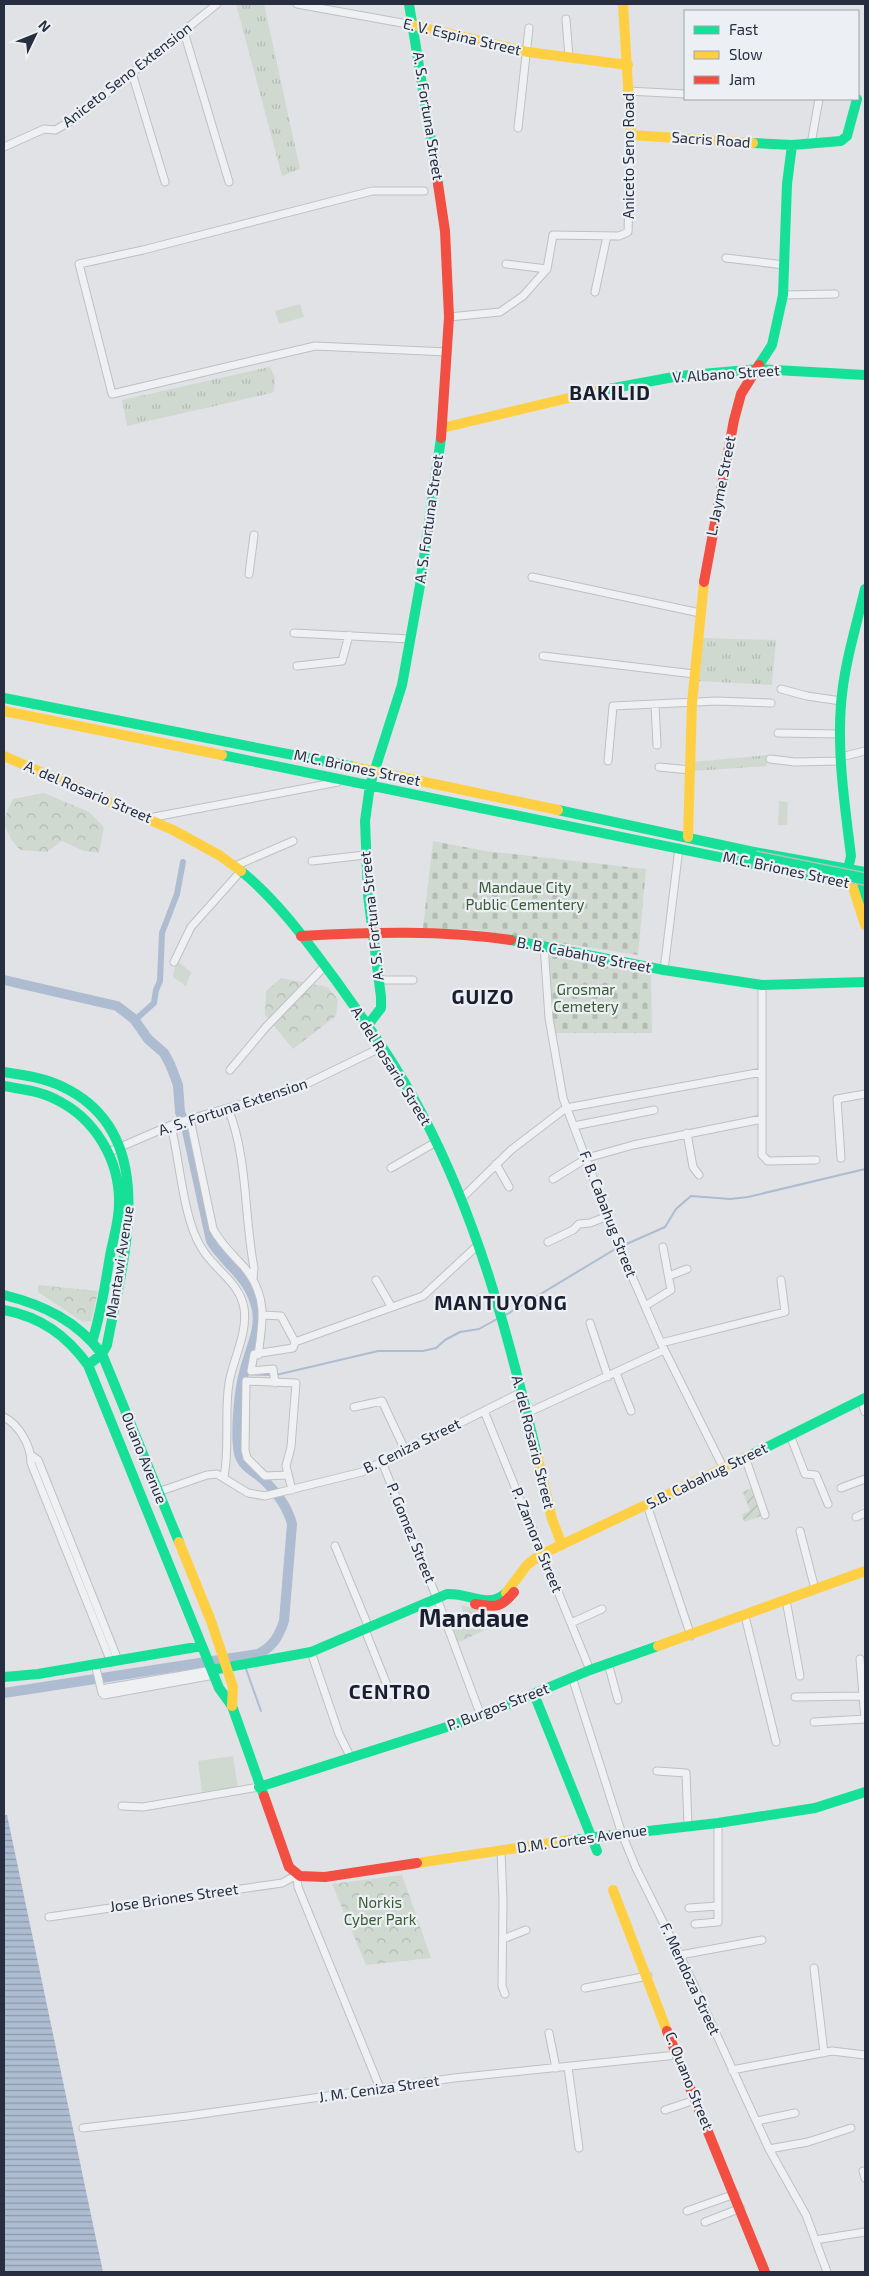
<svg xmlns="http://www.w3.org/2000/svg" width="869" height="2276" viewBox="0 0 869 2276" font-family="'Exo 2',sans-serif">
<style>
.grass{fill:url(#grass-tufts)}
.forest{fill:url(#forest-crowns)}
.cemetery{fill:url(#cemetery-stones)}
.garden{fill:url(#garden-furrows)}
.pitch{fill:#d0d9d0}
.water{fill:url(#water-rules)}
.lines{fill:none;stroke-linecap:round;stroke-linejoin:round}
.stream{stroke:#adbcd1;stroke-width:2}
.canal{stroke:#adbcd1;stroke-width:6}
.river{stroke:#adbcd1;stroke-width:10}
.street-casing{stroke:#bec0c3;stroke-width:9}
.street{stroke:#eff0f2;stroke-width:7}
.fast{stroke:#16e098;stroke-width:10}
.slow{stroke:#ffcf43;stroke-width:10}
.jam{stroke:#f24e42;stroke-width:10}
.fast-bridge-casing{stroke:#bcbfc3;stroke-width:14;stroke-linecap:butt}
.fast-bridge{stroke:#16e098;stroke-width:11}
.labels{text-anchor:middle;stroke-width:4.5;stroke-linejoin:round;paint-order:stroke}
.street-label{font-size:15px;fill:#262e3f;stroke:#ecf0f5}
.park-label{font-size:15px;fill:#385b33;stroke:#ecf0f5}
.district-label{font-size:20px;font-weight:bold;letter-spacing:1px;fill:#191f2f;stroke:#ecf0f5}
.town-label{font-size:25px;font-weight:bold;fill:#191f2f;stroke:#ecf0f5}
</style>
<defs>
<pattern id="grass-tufts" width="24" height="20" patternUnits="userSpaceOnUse" patternTransform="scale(1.25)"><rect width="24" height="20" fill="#d0d9d0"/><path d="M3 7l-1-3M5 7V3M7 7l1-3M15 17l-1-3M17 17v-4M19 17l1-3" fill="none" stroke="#b2bbb4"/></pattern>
<pattern id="forest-crowns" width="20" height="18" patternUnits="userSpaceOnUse" patternTransform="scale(1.25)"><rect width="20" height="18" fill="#d0d9d0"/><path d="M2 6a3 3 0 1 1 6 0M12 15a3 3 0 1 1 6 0" fill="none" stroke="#b2bbb4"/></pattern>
<pattern id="cemetery-stones" width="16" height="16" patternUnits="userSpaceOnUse" patternTransform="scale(1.25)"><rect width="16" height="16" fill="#d0d9d0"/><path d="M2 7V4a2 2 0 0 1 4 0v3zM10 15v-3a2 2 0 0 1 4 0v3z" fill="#b2bbb4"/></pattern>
<pattern id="garden-furrows" width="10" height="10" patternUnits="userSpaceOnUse" patternTransform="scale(1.25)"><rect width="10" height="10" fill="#d0d9d0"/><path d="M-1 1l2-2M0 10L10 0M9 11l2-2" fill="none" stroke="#b2bbb4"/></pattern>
<pattern id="water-rules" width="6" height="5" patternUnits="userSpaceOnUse" patternTransform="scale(1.25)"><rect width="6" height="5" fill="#adbcd1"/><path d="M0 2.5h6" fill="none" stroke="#8d99ab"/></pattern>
</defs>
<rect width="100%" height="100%" fill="#e0e2e5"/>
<!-- grass -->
<path class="grass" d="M 236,4 L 264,4 L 300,169 L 282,176 Z
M 270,367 L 275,378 L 274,391 L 271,393 L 127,426 L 122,400 Z
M 703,638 L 776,640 L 772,685 L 699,681 Z
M 769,755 L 766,766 L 692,771 L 692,762 Z"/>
<!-- forest -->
<path class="forest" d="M 44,793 L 89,812 L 104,827 L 99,853 L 84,851 L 62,841 L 47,852 L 20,850 C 3,830 0,823 13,799 Z
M 281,978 L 327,987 L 338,999 L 336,1016 L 293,1049 L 265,1015 L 266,991 Z
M 38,1285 L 98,1291 L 91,1321 L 83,1322 L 38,1292 Z
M 461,1605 L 491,1613 L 498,1624 L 457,1643 L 452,1628 L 461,1624 L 465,1617 Z
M 402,1875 L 431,1958 L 366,1965 L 332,1884 Z"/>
<!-- cemetery -->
<path class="cemetery" d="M 433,841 L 485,851 L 646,869 L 638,955 L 476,930 L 423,928 Z
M 547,955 L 596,965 L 651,973 L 652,1033 L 554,1033 Z"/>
<!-- garden -->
<path class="garden" d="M 754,1487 L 764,1515 L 744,1522 L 742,1514 L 750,1511 L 743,1492 Z"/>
<!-- pitch -->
<path class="pitch" d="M 300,304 L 304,317 L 279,324 L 275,311 Z
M 779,801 L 788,802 L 787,825 L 778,825 Z
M 176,960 L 191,972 L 186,986 L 173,977 Z
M 233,1756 L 238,1787 L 202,1792 L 198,1761 Z"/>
<!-- water -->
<path class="water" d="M 7,1815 L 103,2272 L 4,2272 L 4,1816 Z"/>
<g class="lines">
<!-- stream -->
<path class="stream" d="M 622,1246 L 665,1227 L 676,1209 L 691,1196 L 730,1199 L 748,1197 L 865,1169
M 504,1316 L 617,1248
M 243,1374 L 271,1375
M 276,1375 L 378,1351 L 423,1351 L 436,1348 L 445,1340 L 460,1332 L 479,1329 L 497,1319
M 243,1656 L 244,1662
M 246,1669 L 261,1711"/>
<!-- canal -->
<path class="canal" d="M 135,1020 L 154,1003 L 156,990 L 160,981 L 162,933 L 177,894 L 183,862"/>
<!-- river -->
<path class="river" d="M 4,980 L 117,1006 L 134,1019 L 148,1039 L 164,1053 L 170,1064 L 178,1085 L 180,1112 L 187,1131 L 211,1241 C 226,1266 250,1276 257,1310 C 261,1330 248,1354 244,1373 C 239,1391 235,1434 239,1453 C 242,1467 254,1471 264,1480 C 276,1492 288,1508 292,1524 L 284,1621 C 279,1636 273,1647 258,1654 L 4,1693"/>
<!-- street casing -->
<g class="street-casing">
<path id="street" d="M 297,4 L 413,25
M 566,19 L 569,57
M 184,32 L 229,182
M 132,73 L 165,182
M 628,91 L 685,94
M 518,128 L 529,28
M 811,144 L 819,99
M 4,147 L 44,129 L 55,130 L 75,119 L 217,4
M 424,191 L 372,191 L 143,250 L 79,264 L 112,394 L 315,346 L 447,352
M 726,258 L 784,265
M 506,264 L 547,269
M 595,292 L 607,236
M 783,295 L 835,294
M 449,317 L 500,312 L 523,296 L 547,269 L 553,235 L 619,236 L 628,232 L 631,135
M 249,574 L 254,535
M 532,577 L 700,613
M 294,633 L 410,639
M 543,656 L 694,674
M 297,666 L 342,661 L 349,635
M 781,689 L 807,696 L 841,701
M 655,705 L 657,745
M 778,733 L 840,734
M 841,757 L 865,751
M 770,759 L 795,762 L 841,761
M 608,761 L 613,706 L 717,701 L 771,703
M 659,767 L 690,770
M 149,818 L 338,782
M 312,861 L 365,855
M 235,866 L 293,841
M 544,945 L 549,1018 L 563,1098 L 621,1251 L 661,1343 L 723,1467
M 174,962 L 191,927 L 241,871
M 664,970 L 679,848
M 379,980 L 413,980
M 762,985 L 762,1155 L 768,1161 L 816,1160
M 230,1070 L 266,1027 L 325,966
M 228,1108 C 248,1158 244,1216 254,1268 L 253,1279
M 190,1119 L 213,1229 C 221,1244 233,1255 244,1267 C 268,1296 263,1321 258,1355
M 171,1126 C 180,1161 183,1218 201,1247 C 214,1270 239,1281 244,1308 C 248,1333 233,1359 229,1383 C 224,1414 230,1446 224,1477
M 574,1126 L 654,1110
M 687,1133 L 693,1167 L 699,1175
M 109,1152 L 176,1123 L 298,1088 L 382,1047
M 841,1158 L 837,1099 L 865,1094
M 496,1164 L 509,1187
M 391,1168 L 436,1142
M 553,1179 L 587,1158 L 633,1145 L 762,1119
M 461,1199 L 511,1150 L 566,1108 L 762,1072
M 548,1242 L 573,1230 L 579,1224 L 590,1223 L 608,1216
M 669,1276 L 687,1269
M 376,1280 L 391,1306
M 645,1306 L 671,1290 L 663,1247
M 264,1315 L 281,1316 L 295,1342
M 590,1323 L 608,1377
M 661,1343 L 785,1312 L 781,1280
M 616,1373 L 631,1411
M 275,1383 L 273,1369 L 251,1371 L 254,1354 L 293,1348 L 295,1342 L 423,1296 L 478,1245
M 861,1400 L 865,1412
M 354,1407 L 382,1401 L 405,1450
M 484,1411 L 590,1670
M 527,1413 L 664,1350
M 4,1417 C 19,1425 31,1445 31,1463 L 111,1662
M 790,1435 L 805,1474 L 816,1475 L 828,1504
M 31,1455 L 38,1460 L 118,1660
M 745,1457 L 765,1515
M 382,1462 L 438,1601 L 481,1716
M 287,1475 L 265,1476 L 247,1458 L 245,1450 L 246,1381 L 296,1383 L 291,1447 L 286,1466 L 292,1490
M 841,1488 L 865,1479
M 158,1492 L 207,1475 L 217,1474 L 248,1493 L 265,1496 L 362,1472 L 522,1392
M 647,1505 L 691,1636
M 856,1517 L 865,1513
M 800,1531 L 815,1589
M 335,1546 L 369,1628
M 786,1600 L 800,1676
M 745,1616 L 776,1742
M 571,1623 L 602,1609
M 365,1630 L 391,1695
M 311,1652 L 339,1734 L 351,1758
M 860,1659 L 865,1719
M 608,1663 L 618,1700
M 95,1664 L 102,1693
M 572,1677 L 622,1834 L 636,1868 L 686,1968 L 769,2149 L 806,2215 L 827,2272
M 101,1689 L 212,1670
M 104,1695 L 214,1675
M 795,1697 L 862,1696
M 814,1722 L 865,1719
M 657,1771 L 686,1773 L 688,1826
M 122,1806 L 143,1807 L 259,1787
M 501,1850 L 503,1901 L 502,1986 L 505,1994
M 297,1875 L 298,1887 L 380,2088
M 689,1908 L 718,1906
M 49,1917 L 282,1883 L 297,1875
M 695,1924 L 718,1922 L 718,1823
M 503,1939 L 526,1930
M 680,1955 L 762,1940
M 814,1968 L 824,2053
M 585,1988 L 648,1976
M 549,2033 L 556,2068
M 568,2067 L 579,2148
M 732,2070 L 832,2051 L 865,2055
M 665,2110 L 695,2100
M 757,2121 L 795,2113
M 83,2128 L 187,2116 L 454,2078 L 677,2055
M 769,2149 L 808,2142 L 851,2128
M 863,2171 L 865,2178
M 687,2211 L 735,2194
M 705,2222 L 741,2208
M 815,2240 L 865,2232"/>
</g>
<!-- street -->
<use href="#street" class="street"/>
<!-- fast -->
<path class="fast" d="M 409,4 L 438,184
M 753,143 L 792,145 L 841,141 L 847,136 L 857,99
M 759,365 L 772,345 L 783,295 L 787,184 L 792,145
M 598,391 L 679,376 L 759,369 L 865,375
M 4,698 L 354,767
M 222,755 L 865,887
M 558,810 L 749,851 L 865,872
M 848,869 L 851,856 C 845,806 837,755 841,704 C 844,665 856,627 865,589
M 241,871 C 279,902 308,943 337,982 C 367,1024 397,1066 421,1112 C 478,1219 509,1338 537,1455
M 860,880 L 865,899
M 511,940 L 664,970 L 762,985 L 865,982
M 368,1025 L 381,1008 L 381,997 L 368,895 L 365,821 L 370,785 L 402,685 L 420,585 L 441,438
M 4,1072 C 24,1075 45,1078 63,1087 C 164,1135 122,1262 107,1345 L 102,1354 L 88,1365
M 4,1086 C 21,1089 40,1091 55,1099 C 95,1118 120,1160 119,1204 C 119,1222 113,1239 110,1256 C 105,1285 101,1314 92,1342
M 4,1295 C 44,1305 77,1321 102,1354 L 179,1542
M 4,1310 C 41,1317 66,1335 88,1365 L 219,1688 L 232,1706 L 264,1796
M 751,1455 L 865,1398
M 212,1670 L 311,1652 L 447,1594 C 468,1592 487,1610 506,1593
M 4,1677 L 38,1674 L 202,1646
M 534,1694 L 597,1851
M 259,1787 L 481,1716 L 590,1670 L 658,1646
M 570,1840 L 718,1823 L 815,1808 L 865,1792"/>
<!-- slow -->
<path class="slow" d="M 623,4 L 631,135 L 753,143
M 413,25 L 528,52 L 628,65
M 442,428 L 598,391
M 4,711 L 222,755
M 4,756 L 173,830 L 219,855 L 241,871
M 354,767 L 558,810
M 688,837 L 692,703 L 704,582
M 850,878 L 865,925
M 537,1455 L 552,1519 L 562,1545
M 179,1542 L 211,1621 L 233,1687 L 232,1706
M 506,1593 L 527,1565 L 540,1555 L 751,1455
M 658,1646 L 865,1571
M 417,1863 L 570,1840
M 613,1890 L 667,2031"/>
<!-- jam -->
<path class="jam" d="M 438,184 L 445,231 L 449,317 L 441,438
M 704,582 L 734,420 L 741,394 L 759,365
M 301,936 C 371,932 442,930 511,940
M 475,1604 C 495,1607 500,1609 514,1592
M 264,1796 L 289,1867 L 300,1876 L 325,1877 L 417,1863
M 667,2031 L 765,2272"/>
<!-- fast-bridge casing -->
<g class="fast-bridge-casing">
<path id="fast-bridge" d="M 755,857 L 865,879"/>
</g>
<!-- fast-bridge -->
<use href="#fast-bridge" class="fast-bridge"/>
</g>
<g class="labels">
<!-- street labels -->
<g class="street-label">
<text transform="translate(462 37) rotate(13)" y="5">E. V. Espina Street</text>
<text transform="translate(127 75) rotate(-38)" y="5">Aniceto Seno Extension</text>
<text transform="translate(428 116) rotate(81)" y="5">A. S. Fortuna Street</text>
<text transform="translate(711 140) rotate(4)" y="5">Sacris Road</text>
<text transform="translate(629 156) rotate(-90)" y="5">Aniceto Seno Road</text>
<text transform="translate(726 374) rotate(-4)" y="5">V. Albano Street</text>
<text transform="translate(721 486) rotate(-79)" y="5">L. Jayme Street</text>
<text transform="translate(429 519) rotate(-82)" y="5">A. S. Fortuna Street</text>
<text transform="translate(357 768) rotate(12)" y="5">M.C. Briones Street</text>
<text transform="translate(88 792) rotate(23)" y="5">A. del Rosario Street</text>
<text transform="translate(786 870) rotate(12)" y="5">M.C. Briones Street</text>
<text transform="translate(372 916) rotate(-96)" y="5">A. S. Fortuna Street</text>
<text transform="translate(584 955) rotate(11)" y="5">B. B. Cabahug Street</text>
<text transform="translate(391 1066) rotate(58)" y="5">A. del Rosario Street</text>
<text transform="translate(233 1107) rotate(-18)" y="5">A. S. Fortuna Extension</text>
<text transform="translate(608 1214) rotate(69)" y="5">F. B. Cabahug Street</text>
<text transform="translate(120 1262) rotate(-81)" y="5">Mantawi Avenue</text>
<text transform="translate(533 1442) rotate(76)" y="5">A. del Rosario Street</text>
<text transform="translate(412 1446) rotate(-26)" y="5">B. Ceniza Street</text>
<text transform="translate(144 1458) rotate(68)" y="5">Ouano Avenue</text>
<text transform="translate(707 1476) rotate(-26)" y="5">S.B. Cabahug Street</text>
<text transform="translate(411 1533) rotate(68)" y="5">P. Gomez Street</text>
<text transform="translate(537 1540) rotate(68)" y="5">P. Zamora Street</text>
<text transform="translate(498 1707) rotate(-21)" y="5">P. Burgos Street</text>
<text transform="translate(582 1839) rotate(-8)" y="5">D.M. Cortes Avenue</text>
<text transform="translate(174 1898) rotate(-8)" y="5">Jose Briones Street</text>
<text transform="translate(690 1979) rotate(65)" y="5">F. Mendoza Street</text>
<text transform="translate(689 2081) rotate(68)" y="5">C. Ouano Street</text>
<text transform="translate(379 2089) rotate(-8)" y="5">J. M. Ceniza Street</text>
</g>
<!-- park labels -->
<g class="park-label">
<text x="525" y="893">Mandaue City<tspan x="525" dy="17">Public Cementery</tspan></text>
<text x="586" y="995">Grosmar<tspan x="586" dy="17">Cemetery</tspan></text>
<text x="380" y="1908">Norkis<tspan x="380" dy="17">Cyber Park</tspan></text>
</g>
<!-- district labels -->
<g class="district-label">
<text x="610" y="400">BAKILID</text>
<text x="483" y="1004">GUIZO</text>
<text x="501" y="1310">MANTUYONG</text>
<text x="390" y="1699">CENTRO</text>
</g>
<!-- town labels -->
<g class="town-label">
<text x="474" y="1627">Mandaue</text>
</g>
</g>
<!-- border -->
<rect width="869" height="2276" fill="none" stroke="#262e3f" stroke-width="10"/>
<!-- legend -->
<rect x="684" y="10" width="175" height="90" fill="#ecf0f5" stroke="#9da2ac"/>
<rect x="694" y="26" width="25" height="8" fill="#16e098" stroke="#9da2ac"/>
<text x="729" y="35" font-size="15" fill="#262e3f">Fast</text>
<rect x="694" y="51" width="25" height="8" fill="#ffcf43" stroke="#9da2ac"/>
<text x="729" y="60" font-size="15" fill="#262e3f">Slow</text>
<rect x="694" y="76" width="25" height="8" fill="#f24e42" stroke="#9da2ac"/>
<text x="729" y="85" font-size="15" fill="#262e3f">Jam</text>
<!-- north arrow -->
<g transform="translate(35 35) rotate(47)" stroke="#ecf0f5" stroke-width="4" paint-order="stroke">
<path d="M0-4L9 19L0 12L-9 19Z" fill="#262e3f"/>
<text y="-8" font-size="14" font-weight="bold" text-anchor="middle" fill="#262e3f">N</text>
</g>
</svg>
